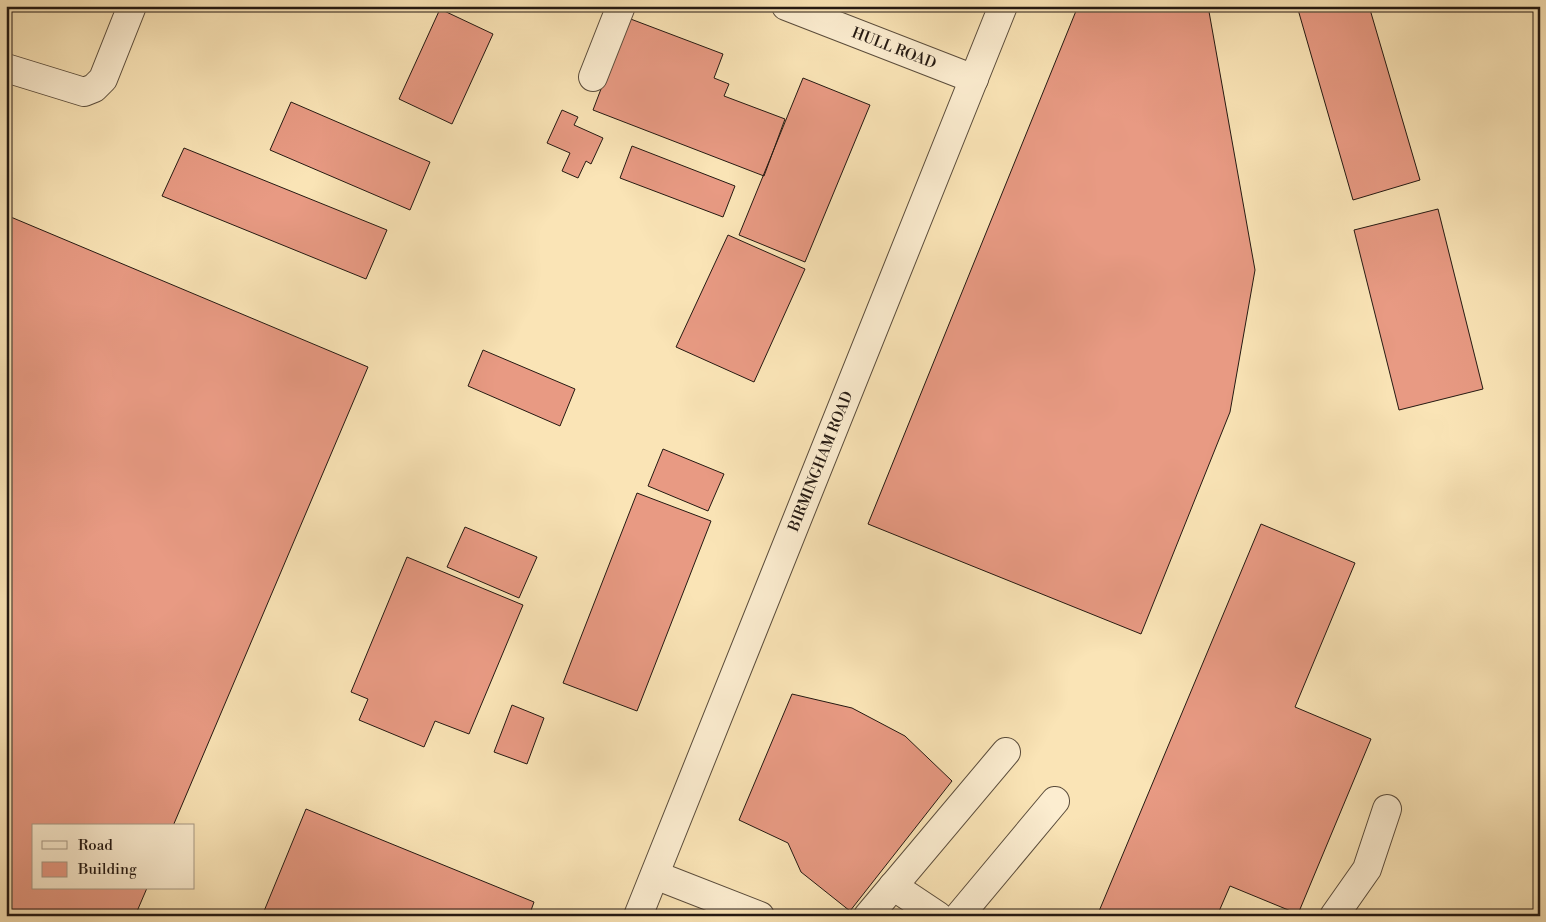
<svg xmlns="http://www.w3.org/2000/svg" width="1546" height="922" viewBox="0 0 1546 922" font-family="'Libre Bodoni',serif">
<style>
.building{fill:#e89a83;stroke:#241912}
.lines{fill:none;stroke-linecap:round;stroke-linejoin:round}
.minor-casing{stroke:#5a4c3b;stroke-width:30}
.minor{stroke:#fcedd0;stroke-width:28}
.labels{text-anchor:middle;stroke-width:4;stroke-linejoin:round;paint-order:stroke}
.street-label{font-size:15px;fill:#241912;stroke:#fcedd0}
</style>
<rect width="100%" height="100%" fill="#fae4b6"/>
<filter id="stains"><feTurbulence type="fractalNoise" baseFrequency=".004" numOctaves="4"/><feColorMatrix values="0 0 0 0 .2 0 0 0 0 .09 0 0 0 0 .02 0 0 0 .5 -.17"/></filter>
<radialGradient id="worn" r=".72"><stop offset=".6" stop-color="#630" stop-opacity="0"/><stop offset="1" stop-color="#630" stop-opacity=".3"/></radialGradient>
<!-- building -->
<path class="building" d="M 1078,6 L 1208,6 L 1255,270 L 1230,412 L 1141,634 L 868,524 Z
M 1297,6 L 1369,6 L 1420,180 L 1353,200 Z
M 440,9 L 493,34 L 452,124 L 399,99 Z
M 628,18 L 723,54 L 714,78 L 729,84 L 724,96 L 785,119 L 764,176 L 593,110 Z
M 803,78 L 870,105 L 805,262 L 739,235 Z
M 291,102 L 430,162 L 410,210 L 270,150 Z
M 562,110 L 578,117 L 574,125 L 603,138 L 591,164 L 586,161 L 578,178 L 562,171 L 570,153 L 547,143 Z
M 632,146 L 735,186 L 723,217 L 620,178 Z
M 184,148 L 387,230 L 366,279 L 162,196 Z
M 1438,209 L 1483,389 L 1399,410 L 1354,230 Z
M 6,215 L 368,367 L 173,826 L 34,826 L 34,888 L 147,888 L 135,916 L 6,916 Z
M 728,235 L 805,269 L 754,382 L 676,347 Z
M 483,350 L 575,389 L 560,426 L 468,386 Z
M 663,449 L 724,474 L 708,511 L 648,486 Z
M 637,493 L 711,521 L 637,711 L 563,683 Z
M 1261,524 L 1355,563 L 1295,707 L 1371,739 L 1298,914 L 1230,886 L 1217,916 L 1097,916 Z
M 465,527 L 537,557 L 519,598 L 447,567 Z
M 407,557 L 523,605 L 469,734 L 435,721 L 424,747 L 359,720 L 368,699 L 351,692 Z
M 792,694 L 852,708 L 905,736 L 952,781 L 850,911 L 801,872 L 788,843 L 739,820 Z
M 512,705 L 544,718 L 527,764 L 494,752 Z
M 306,809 L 534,902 L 529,916 L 262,916 Z"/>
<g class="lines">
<!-- minor casing -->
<g class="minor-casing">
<g id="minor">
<path id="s1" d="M 786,6 L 974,79"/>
<path d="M 6,68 L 84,92 L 94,88 L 103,79 L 132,6"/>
<path d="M 593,77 L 621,6"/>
<path d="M 655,875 L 760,916"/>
<path d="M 893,886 L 938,916"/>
<path id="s2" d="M 638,916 L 1003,6"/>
<path d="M 868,916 L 1006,752"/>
<path d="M 959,916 L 1055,801"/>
<path d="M 1334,916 L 1367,869 L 1387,809"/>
</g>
</g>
<!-- minor -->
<use href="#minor" class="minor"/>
</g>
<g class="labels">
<!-- street labels -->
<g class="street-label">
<text dy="5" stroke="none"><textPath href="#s1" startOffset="116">HULL ROAD</textPath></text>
<text dy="5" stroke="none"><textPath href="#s2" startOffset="490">BIRMINGHAM ROAD</textPath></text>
</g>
</g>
<!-- margin -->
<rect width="1546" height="922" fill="none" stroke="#fae4b6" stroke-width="25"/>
<rect x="8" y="8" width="1531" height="907" fill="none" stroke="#241912" stroke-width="2.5"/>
<rect x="12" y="12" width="1521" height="897" fill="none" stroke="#241912"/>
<!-- legend -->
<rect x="32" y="824" width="162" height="65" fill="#fcedd0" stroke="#a69884"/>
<rect x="42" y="841" width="25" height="8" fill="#fcedd0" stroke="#a69884"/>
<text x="78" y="850" font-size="15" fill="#241912">Road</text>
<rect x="42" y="862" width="25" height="15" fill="#e89a83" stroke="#a69884"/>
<text x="78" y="874" font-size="15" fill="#241912">Building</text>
<rect width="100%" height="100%" filter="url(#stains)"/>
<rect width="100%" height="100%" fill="url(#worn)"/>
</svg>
